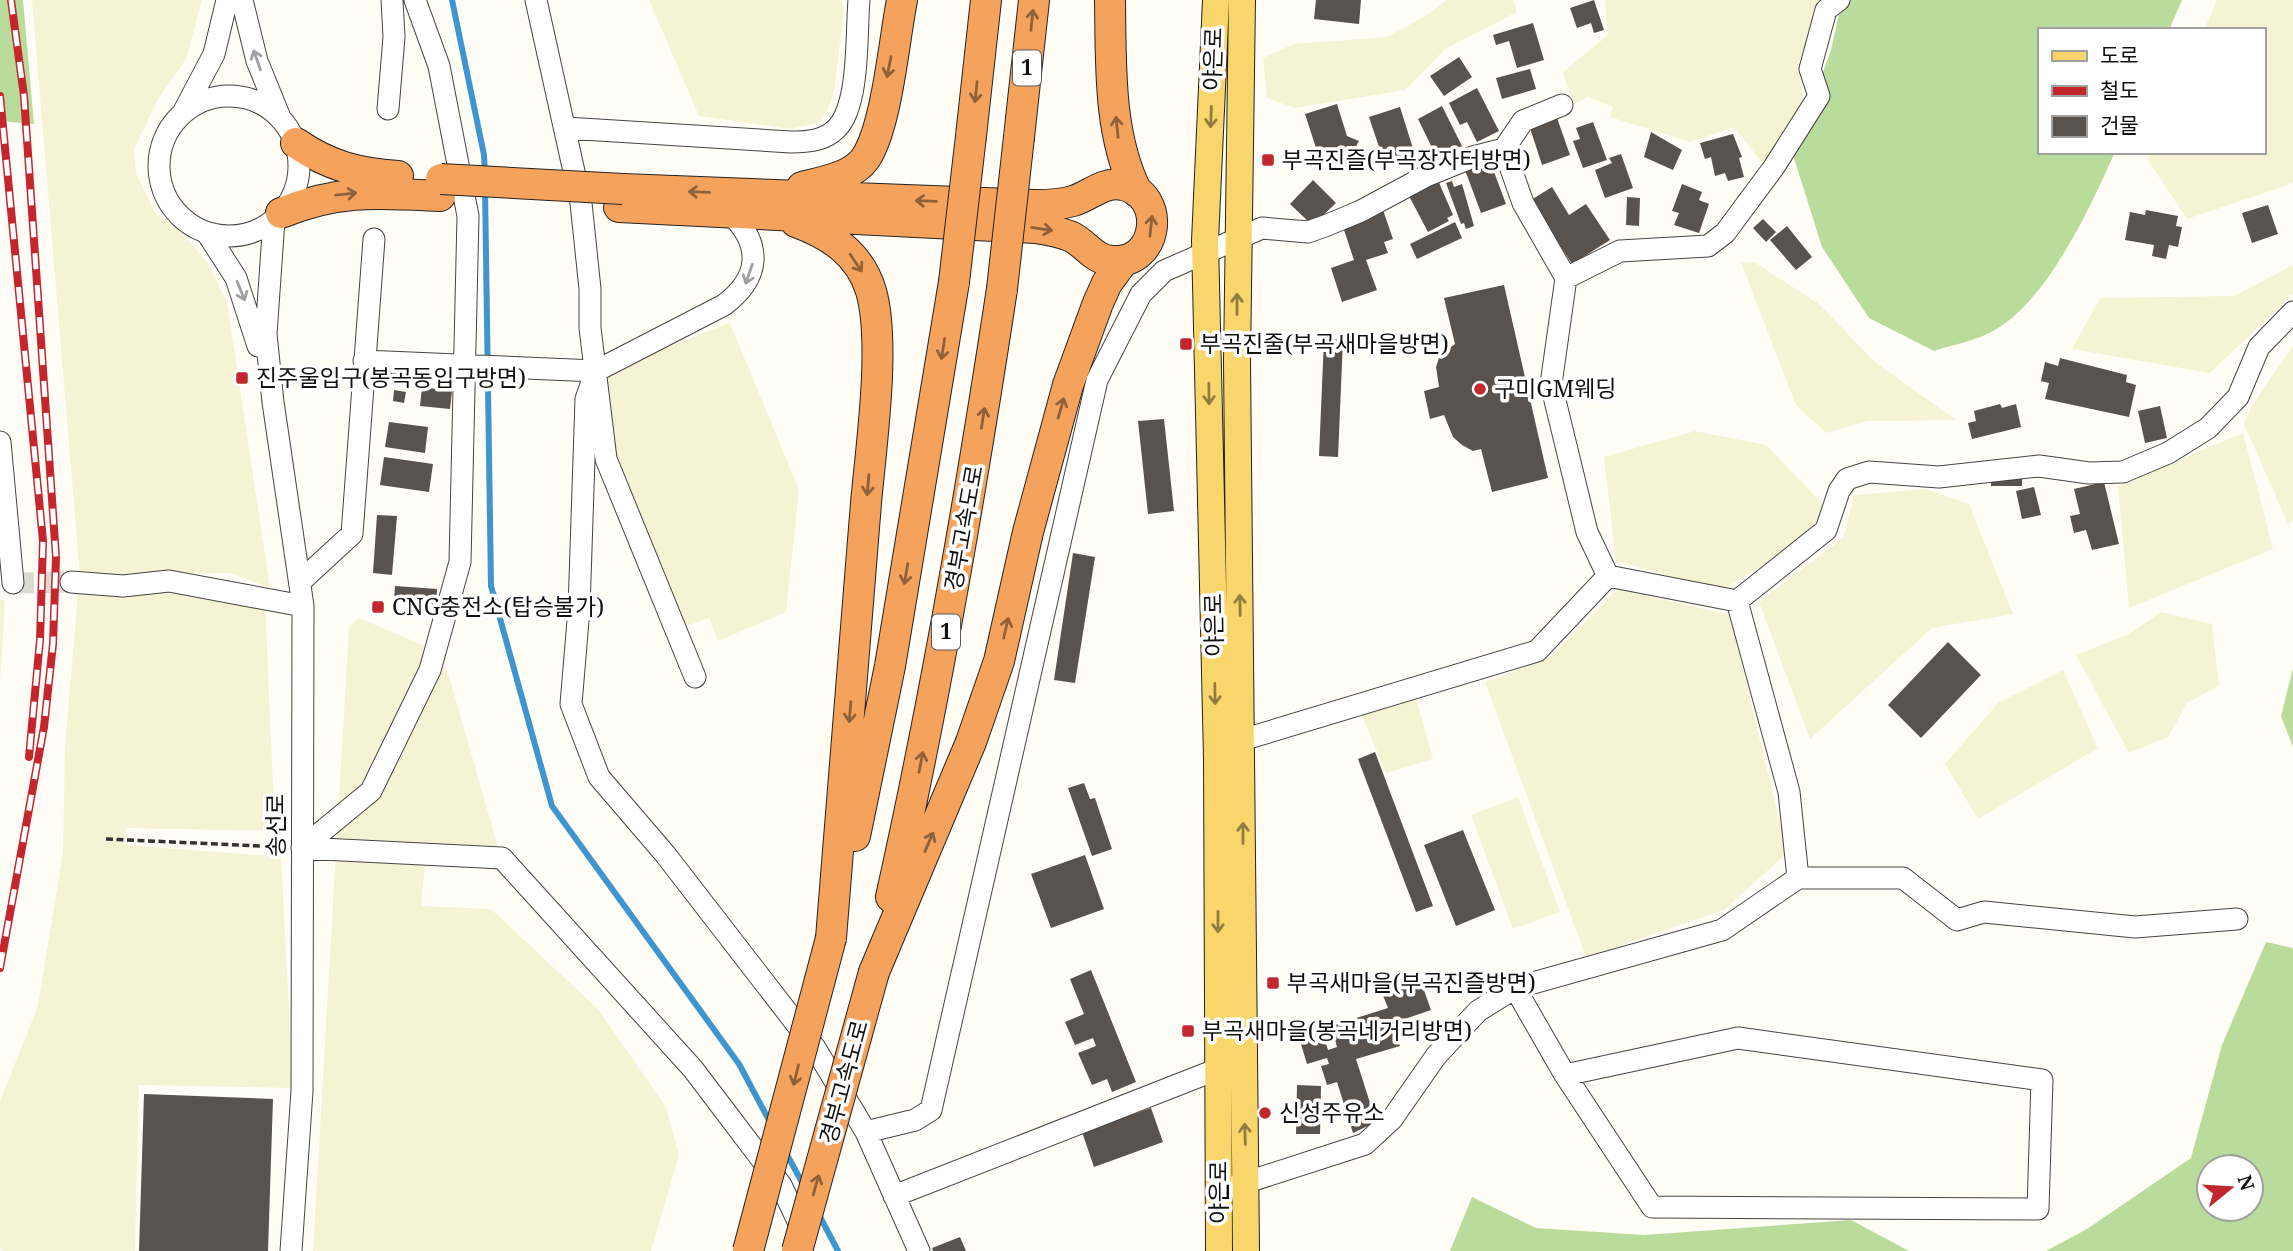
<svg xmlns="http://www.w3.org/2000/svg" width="2293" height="1251" viewBox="0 0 2293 1251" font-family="'Noto Serif','Noto Sans KR',serif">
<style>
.farmland{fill:#f6f3d4}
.forest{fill:#b9dc9c;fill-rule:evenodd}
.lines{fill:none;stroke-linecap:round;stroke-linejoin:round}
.stream{stroke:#3f96cf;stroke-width:6}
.building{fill:#5a524d}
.minor-tunnel{stroke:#dbdad3;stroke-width:21;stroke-dasharray:21 10;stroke-linecap:butt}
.minor-casing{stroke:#444;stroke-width:23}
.major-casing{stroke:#222;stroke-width:28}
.highway-casing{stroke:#222;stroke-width:32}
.path{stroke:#333;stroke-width:3.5;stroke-dasharray:7 3.5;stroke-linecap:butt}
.minor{stroke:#fff;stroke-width:21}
.major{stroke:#f9d66b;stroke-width:26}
.highway{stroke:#f5a25d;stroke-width:30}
.rail-casing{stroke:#c4262e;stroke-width:8}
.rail{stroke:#fff;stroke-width:5;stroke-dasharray:16;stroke-linecap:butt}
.highway-bridge-casing{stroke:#222;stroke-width:32;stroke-linecap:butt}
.highway-bridge{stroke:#f5a25d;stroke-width:30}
.oneway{stroke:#8e613b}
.oneway2{stroke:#a0a0a0}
.oneway3{stroke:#917d42}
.poi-dot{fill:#c4262e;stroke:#fff;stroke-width:2.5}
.labels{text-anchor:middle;stroke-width:7;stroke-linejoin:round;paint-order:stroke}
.shield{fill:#fff;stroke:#585858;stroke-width:2}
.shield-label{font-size:21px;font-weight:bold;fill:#111}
.street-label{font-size:23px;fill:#111;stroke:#fff}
.poi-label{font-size:23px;fill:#111;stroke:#fff;text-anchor:start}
</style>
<rect width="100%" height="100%" fill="#fffdf5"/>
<!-- farmland -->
<path class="farmland" d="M 32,0 L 202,0 L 186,59 L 158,99 L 134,149 L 136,173 L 155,213 L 179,230 L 208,263 L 227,302 L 270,588 L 230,573 L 80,576 Z
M 649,0 L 840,0 L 844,7 L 834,93 L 827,111 L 818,123 L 790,129 L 699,116 Z
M 1446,0 L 1513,0 L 1517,12 L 1445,49 L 1405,90 L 1295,108 L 1267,98 L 1263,58 L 1294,44 L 1387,37 L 1429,14 Z
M 1605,0 L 1824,0 L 1798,65 L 1803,101 L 1765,166 L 1734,127 L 1690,142 L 1610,117 L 1613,107 L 1588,97 L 1573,104 L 1563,72 L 1608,35 Z
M 2217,0 L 2293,0 L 2293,183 L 2187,219 L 2148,160 L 2151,152 L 2263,152 L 2263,30 L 2204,30 Z
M 1754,262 L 1819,304 L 1875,362 L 1956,420 L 1868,421 L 1826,433 L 1796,405 L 1741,263 Z
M 2293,265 L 2293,294 L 2210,373 L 2072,349 L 2100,298 L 2234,296 Z
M 730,323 L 799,490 L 786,612 L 718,641 L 709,618 L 681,628 L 602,432 L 609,369 Z
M 2293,346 L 2293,521 L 2288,524 L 2244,424 L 2253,404 Z
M 1695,431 L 1766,445 L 1822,503 L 1813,536 L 1721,590 L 1616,561 L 1604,457 Z
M 2243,433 L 2273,549 L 2129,608 L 2118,486 Z
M 1925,489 L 1969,504 L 2013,614 L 1932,628 L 1810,739 L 1759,602 L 1844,537 L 1854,495 Z
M 155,584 L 265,602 L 275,831 L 126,828 L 125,845 L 281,857 L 293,1088 L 139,1085 L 135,1251 L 3,1251 L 0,1249 L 0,1101 L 38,1006 L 63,852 L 65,746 L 78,593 Z
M 1618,589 L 1730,615 L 1787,853 L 1724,910 L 1586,957 L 1485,682 L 1548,659 Z
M 0,599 L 5,601 L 0,683 Z
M 2161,612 L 2212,624 L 2219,686 L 2188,702 L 2168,737 L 2129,753 L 2076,655 L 2129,634 Z
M 359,618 L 439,652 L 451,683 L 508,882 L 472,849 L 427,843 L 421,906 L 491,909 L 598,1009 L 666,1107 L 679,1155 L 651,1251 L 313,1251 L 349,626 Z
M 2063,670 L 2098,748 L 1978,819 L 1945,764 L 1998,703 Z
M 1415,694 L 1433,759 L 1386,773 L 1361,713 Z
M 1518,797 L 1560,912 L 1513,929 L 1471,815 Z"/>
<!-- forest -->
<path class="forest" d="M 0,0 L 23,0 L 34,124 L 0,121 Z
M 1842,0 L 2182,0 L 2169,30 L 2039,30 L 2039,152 L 2115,152 C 2090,208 2046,304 1991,332 C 1974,341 1952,345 1934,351 L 1869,318 L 1822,247 L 1793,155 L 1831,50 Z
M 2293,668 L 2293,747 L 2281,716 Z
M 2266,942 L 2293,948 L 2293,1251 L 2046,1251 L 2087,1229 L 2191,1158 L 2222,1045 ZM 2209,1167 L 2251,1167 L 2251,1209 L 2209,1209 Z
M 1472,1197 L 1536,1228 L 1644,1235 L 1851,1220 L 1909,1251 L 1450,1251 Z"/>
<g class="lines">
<!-- stream -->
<path class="stream" d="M 452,0 L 484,155 L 485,174
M 485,188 L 491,586 L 552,806 L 739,1064 L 772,1126
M 785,1151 L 805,1188
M 818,1213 L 838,1251"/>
</g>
<!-- building -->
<path class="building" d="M 1316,0 L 1361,0 L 1359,24 L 1314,19 Z
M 1594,0 L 1604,30 L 1594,33 L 1591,23 L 1577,28 L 1570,8 Z
M 1533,23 L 1544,60 L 1517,68 L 1509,41 L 1496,45 L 1493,35 Z
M 1459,57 L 1472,77 L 1444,96 L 1430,76 Z
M 1530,69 L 1536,89 L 1502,99 L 1496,78 Z
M 1477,88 L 1499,131 L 1477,142 L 1467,122 L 1460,125 L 1449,103 Z
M 1337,104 L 1347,136 L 1359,141 L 1349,160 L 1316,148 L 1305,114 Z
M 1442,106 L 1462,146 L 1437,158 L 1418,119 Z
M 1400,107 L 1415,155 L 1385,165 L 1369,117 Z
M 1556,115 L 1570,155 L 1542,165 L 1529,125 Z
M 1593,122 L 1607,160 L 1583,168 L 1573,141 L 1580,139 L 1576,128 Z
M 1651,132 L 1682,150 L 1673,170 L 1644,157 Z
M 1733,134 L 1742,157 L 1739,158 L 1744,177 L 1728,181 L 1725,173 L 1715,176 L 1711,157 L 1705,159 L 1700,143 Z
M 1621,154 L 1633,188 L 1605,198 L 1595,170 L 1612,163 L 1609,158 Z
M 1490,161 L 1506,204 L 1481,213 L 1465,170 Z
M 1437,178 L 1453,215 L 1447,218 L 1449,221 L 1428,232 L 1408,194 Z
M 1313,180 L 1336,203 L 1315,223 L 1310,223 L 1290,204 Z
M 1452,181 L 1454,187 L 1462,184 L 1474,226 L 1466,229 L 1464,223 L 1461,224 L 1446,183 Z
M 1682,184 L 1702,192 L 1699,200 L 1709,204 L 1699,233 L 1674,225 L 1679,213 L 1672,211 Z
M 1552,187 L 1569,215 L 1586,204 L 1610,240 L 1572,264 L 1531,200 Z
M 1627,197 L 1640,198 L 1639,226 L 1626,225 Z
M 2268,205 L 2278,234 L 2252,243 L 2242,213 Z
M 1383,210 L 1393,239 L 1384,242 L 1388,253 L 1366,260 L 1377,290 L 1342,302 L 1331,268 L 1354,260 L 1342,224 Z
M 2146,210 L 2178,216 L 2176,226 L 2182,227 L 2178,247 L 2169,245 L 2166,259 L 2152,256 L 2154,245 L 2125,240 L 2130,212 L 2145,215 Z
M 1763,219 L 1776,232 L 1766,242 L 1753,228 Z
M 1455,222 L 1462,238 L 1417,259 L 1410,244 Z
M 1787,226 L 1812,257 L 1796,270 L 1770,240 Z
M 1504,285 L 1548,478 L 1492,492 L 1481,449 L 1473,451 L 1462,445 L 1453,437 L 1444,415 L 1430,419 L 1424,391 L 1439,387 L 1436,367 L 1440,355 L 1455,344 L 1444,298 Z
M 1324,339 L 1343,340 L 1338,457 L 1319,456 Z
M 2060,358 L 2127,375 L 2126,382 L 2136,385 L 2129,417 L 2045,399 L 2049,383 L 2041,381 L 2045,362 L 2058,366 Z
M 422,387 L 452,391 L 450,409 L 420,406 Z
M 394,390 L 406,392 L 404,403 L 393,401 Z
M 2000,404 L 2002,408 L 2016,404 L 2021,427 L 1972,439 L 1968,423 L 1976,421 L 1974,411 Z
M 2160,406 L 2167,438 L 2145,443 L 2138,411 Z
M 1164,419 L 1174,511 L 1148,514 L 1138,421 Z
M 389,422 L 428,427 L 425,453 L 385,447 Z
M 384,457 L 433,464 L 429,492 L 380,485 Z
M 2022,474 L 2022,486 L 1991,486 L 1991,475 Z
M 2104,482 L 2119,544 L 2092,550 L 2086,530 L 2074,533 L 2070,516 L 2080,514 L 2074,489 Z
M 2034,487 L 2041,515 L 2022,519 L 2016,491 Z
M 377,515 L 397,516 L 392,575 L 373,573 Z
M 1073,553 L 1095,557 L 1075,683 L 1054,680 Z
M 395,586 L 437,589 L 436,605 L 394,602 Z
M 1948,642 L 1981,675 L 1921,738 L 1888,705 Z
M 1375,752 L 1433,906 L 1416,912 L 1358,759 Z
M 1084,783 L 1090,799 L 1095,798 L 1112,849 L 1092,856 L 1068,788 Z
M 1463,830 L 1495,910 L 1456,926 L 1424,845 Z
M 1085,855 L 1104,909 L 1051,928 L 1031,874 Z
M 1091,970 L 1136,1082 L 1112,1092 L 1107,1079 L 1092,1085 L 1078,1053 L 1096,1046 L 1093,1038 L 1075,1045 L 1065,1022 L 1084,1014 L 1070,979 Z
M 1420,979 L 1431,1010 L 1393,1023 L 1400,1046 L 1356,1059 L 1372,1109 L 1367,1111 L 1372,1124 L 1353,1133 L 1337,1082 L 1327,1085 L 1321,1066 L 1329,1064 L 1327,1058 L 1307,1064 L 1297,1031 L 1320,1024 L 1328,1050 L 1337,1047 L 1331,1026 L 1388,1008 L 1382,993 Z
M 1297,1085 L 1321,1086 L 1320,1134 L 1296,1134 Z
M 144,1094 L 273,1099 L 268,1251 L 139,1251 Z
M 1151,1108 L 1163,1142 L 1094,1167 L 1082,1132 Z
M 960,1237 L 966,1251 L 933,1251 L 932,1248 Z"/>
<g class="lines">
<!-- minor-tunnel -->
<path class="minor-tunnel" d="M 13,583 L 71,582"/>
<!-- minor casing -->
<g class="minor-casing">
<path id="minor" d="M 242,0 L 257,61 L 279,115
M 536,0 L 581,203 L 590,289 L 590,328 L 606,459 L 695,677
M159 166a70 70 0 1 1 140 0a70 70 0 1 1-140 0Z
M 388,109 L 394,37 L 392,0
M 184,111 L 214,54 L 227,0
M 566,128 L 791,142 C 807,142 825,141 837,128 C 860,104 856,34 859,0
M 1504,149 L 1523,203 L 1566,278
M 274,220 L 266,334 L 273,402 L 303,606 L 302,1091 L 291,1251
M 207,233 L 236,278 L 258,346
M 364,361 L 596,371 L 724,305 C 761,277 762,245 731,214
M 596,371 L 586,399 L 579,609 L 571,704 L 599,777 L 665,854 L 815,1048 L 866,1132 L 919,1251
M 0,442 L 13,583
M 1608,576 L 1587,532 L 1551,384 L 1566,278 L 1620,251 L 1708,246 L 1725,233 L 1774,167 L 1819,96 L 1810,69 L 1826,10 L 1839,0
M 301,581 L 352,534 L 374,239
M 71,582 L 123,586 L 169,581 L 303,606
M 1242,740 L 1537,651 L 1608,576 L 1737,601
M 302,848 L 371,791 L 430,670 L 460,562 L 468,216 L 439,66 L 415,0
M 302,848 L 502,858 L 693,1069 L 781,1185 L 804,1234
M 1798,878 L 1903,878 L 1957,920 L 1984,912 L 2135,927 L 2237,919
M 1515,988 L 1565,1075 L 1738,1038 L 2042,1080 L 2038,1209 L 1652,1207 L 1565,1075
M 866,1132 L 915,1120 L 931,1110 L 1097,380 L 1141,294 L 1164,271 L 1262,228 L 1308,232 L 1325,226 L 1361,211 L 1426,176 L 1473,157 L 1504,149 L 1523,121 L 1562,105
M 1232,1187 L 1365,1144 L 1392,1119 L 1436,1056 L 1478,1011 L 1515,988 L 1722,930 L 1798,878 L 1789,792 L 1737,601 L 1826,530 L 1839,491 L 1847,479 L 1869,472 L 1939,477 L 2039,466 L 2089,473 L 2123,472 L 2168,453 L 2208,428 L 2238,397 L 2259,347 L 2293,312
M 894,1196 L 1218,1069"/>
</g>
<!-- major casing -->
<g class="major-casing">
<path id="major" d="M 1216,0 L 1205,241 L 1217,758 L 1219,1251
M 1242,0 L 1237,362 L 1246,1251"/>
</g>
<!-- highway casing -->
<g class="highway-casing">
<path id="highway" d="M 1110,0 C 1111,63 1108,135 1137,192
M 971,136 L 986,0
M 1019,137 L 1034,0
M 296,143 C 329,166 358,173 398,176
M 802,187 C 822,182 852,177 865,159 C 887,127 894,40 902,0
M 619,207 L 1035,228 C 1048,230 1061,232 1072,237 C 1087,245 1094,260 1113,261 C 1159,264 1167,195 1123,185 C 1103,181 1090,196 1073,201 C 1060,205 1047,205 1035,205 L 623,189
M 281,213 C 338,189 380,193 440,196
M 796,222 C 831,235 860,254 871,291 C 886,343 871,447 866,503 C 855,648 843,793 831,938
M 855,836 L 890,666 L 954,282
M 891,897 C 936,696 971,493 1002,289
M 874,972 L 971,742 L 999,661 L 1028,532 L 1068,385 L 1098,303 L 1107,283 L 1124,260"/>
</g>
<!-- path -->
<path class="path" d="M 106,839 L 283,847"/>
<!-- minor -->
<use href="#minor" class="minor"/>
<!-- major -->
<use href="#major" class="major"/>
<!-- highway -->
<use href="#highway" class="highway"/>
<!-- rail casing -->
<g class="rail-casing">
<path id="rail" d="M 0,96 L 43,541 L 40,640 L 29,757
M 0,968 L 44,727 L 53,644 L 56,557 L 24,96 L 11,0"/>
</g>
<!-- rail -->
<use href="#rail" class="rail"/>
<!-- highway-bridge casing -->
<g class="highway-bridge-casing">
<path id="highway-bridge" d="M 441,179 L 623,189
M 954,282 L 971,136
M 1002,289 L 1019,137
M 748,1251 L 831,938
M 797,1251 L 874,972"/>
</g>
<!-- highway-bridge -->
<use href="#highway-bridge" class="highway-bridge"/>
</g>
<!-- one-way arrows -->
<defs><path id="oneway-shaft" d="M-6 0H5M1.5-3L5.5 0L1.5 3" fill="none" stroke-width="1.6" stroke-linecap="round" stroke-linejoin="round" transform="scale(1.75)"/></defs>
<g class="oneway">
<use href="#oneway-shaft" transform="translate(1032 20) rotate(-84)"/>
<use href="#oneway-shaft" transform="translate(889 67) rotate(101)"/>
<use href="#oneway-shaft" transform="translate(976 92) rotate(96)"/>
<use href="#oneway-shaft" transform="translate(1117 127) rotate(-96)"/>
<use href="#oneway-shaft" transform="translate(699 192) rotate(-178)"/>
<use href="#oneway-shaft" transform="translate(346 194) rotate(-6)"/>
<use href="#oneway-shaft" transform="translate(926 201) rotate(-178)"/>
<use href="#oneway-shaft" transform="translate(1151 226) rotate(-84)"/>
<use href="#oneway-shaft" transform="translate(1042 229) rotate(9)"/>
<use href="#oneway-shaft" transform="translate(856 263) rotate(56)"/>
<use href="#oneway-shaft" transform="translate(943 349) rotate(99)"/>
<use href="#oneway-shaft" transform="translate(1061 408) rotate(-74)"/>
<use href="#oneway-shaft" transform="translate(983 418) rotate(-81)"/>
<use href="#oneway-shaft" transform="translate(868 485) rotate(95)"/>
<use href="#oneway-shaft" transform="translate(906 574) rotate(100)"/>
<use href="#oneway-shaft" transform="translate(1006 628) rotate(-77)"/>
<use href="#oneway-shaft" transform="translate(850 712) rotate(95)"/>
<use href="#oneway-shaft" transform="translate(921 762) rotate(-79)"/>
<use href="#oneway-shaft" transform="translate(929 842) rotate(-67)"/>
<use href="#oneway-shaft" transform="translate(796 1075) rotate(104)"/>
<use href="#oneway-shaft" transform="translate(816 1185) rotate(-74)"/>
</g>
<g class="oneway2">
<use href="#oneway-shaft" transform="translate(257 60) rotate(-109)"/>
<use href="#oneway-shaft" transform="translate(749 274) rotate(109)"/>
<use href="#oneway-shaft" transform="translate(241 291) rotate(68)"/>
</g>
<g class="oneway3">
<use href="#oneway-shaft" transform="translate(1211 117) rotate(92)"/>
<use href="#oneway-shaft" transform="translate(1237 304) rotate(-90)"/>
<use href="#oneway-shaft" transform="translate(1209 394) rotate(89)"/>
<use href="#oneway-shaft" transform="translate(1240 605) rotate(-91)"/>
<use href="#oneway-shaft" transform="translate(1215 694) rotate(89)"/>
<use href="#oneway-shaft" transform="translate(1243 833) rotate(-90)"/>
<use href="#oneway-shaft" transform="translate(1218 922) rotate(90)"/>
<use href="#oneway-shaft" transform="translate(1245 1134) rotate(-92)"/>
</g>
<!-- markers -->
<g class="poi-dot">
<rect x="1261" y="153" width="14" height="14" rx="3.5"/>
<rect x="1179" y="337" width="14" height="14" rx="3.5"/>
<rect x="235" y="371" width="14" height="14" rx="3.5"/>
<circle cx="1480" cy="389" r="7"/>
<rect x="371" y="600" width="14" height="14" rx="3.5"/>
<rect x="1266" y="976" width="14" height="14" rx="3.5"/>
<rect x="1181" y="1024" width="14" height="14" rx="3.5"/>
<circle cx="1265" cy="1113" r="7"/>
</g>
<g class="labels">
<!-- shield labels -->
<g class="shield">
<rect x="1013" y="50.5" width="28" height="35" rx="5"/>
<rect x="932" y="614.5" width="28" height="35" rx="5"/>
</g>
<g class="shield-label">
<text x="1027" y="75">1</text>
<text x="946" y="639">1</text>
</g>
<!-- street labels -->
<g class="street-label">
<text transform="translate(1213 59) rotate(-88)" y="8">야은로</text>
<text transform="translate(964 528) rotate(-80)" y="8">경부고속도로</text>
<text transform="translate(1214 625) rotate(-91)" y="8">야은로</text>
<text transform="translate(276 825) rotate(-90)" y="8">송선로</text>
<text transform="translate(844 1082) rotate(-75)" y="8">경부고속도로</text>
<text transform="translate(1219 1192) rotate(-90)" y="8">야은로</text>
</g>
<!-- poi labels -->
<g class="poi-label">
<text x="1282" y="168">부곡진즐(부곡장자터방면)</text>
<text x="1200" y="352">부곡진줄(부곡새마을방면)</text>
<text x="256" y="386">진주울입구(봉곡동입구방면)</text>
<text x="1494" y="397">구미GM웨딩</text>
<text x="392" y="615">CNG충전소(탑승불가)</text>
<text x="1287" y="991">부곡새마을(부곡진즐방면)</text>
<text x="1202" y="1039">부곡새마을(봉곡네거리방면)</text>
<text x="1279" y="1121">신성주유소</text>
</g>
</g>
<!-- legend -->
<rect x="2038" y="28" width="228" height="126" fill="#ffffff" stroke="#a0a0a0" stroke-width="2"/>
<rect x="2052" y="51" width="35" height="10" fill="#f9d66b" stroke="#a0a0a0" stroke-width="2"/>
<text x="2100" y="63" font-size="21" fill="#111111">도로</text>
<rect x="2052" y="86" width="35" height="10" fill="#c4262e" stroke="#a0a0a0" stroke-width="2"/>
<text x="2100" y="98" font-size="21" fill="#111111">철도</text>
<rect x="2052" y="116" width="35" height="21" fill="#5a524d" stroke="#a0a0a0" stroke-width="2"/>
<text x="2100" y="133" font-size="21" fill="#111111">건물</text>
<!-- north arrow -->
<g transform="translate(2230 1188) rotate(72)"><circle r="33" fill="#ffffff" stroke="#a0a0a0" stroke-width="2"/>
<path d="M0-5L12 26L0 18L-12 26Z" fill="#c4262e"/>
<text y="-10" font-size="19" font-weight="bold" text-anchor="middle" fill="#111111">N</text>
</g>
</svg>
